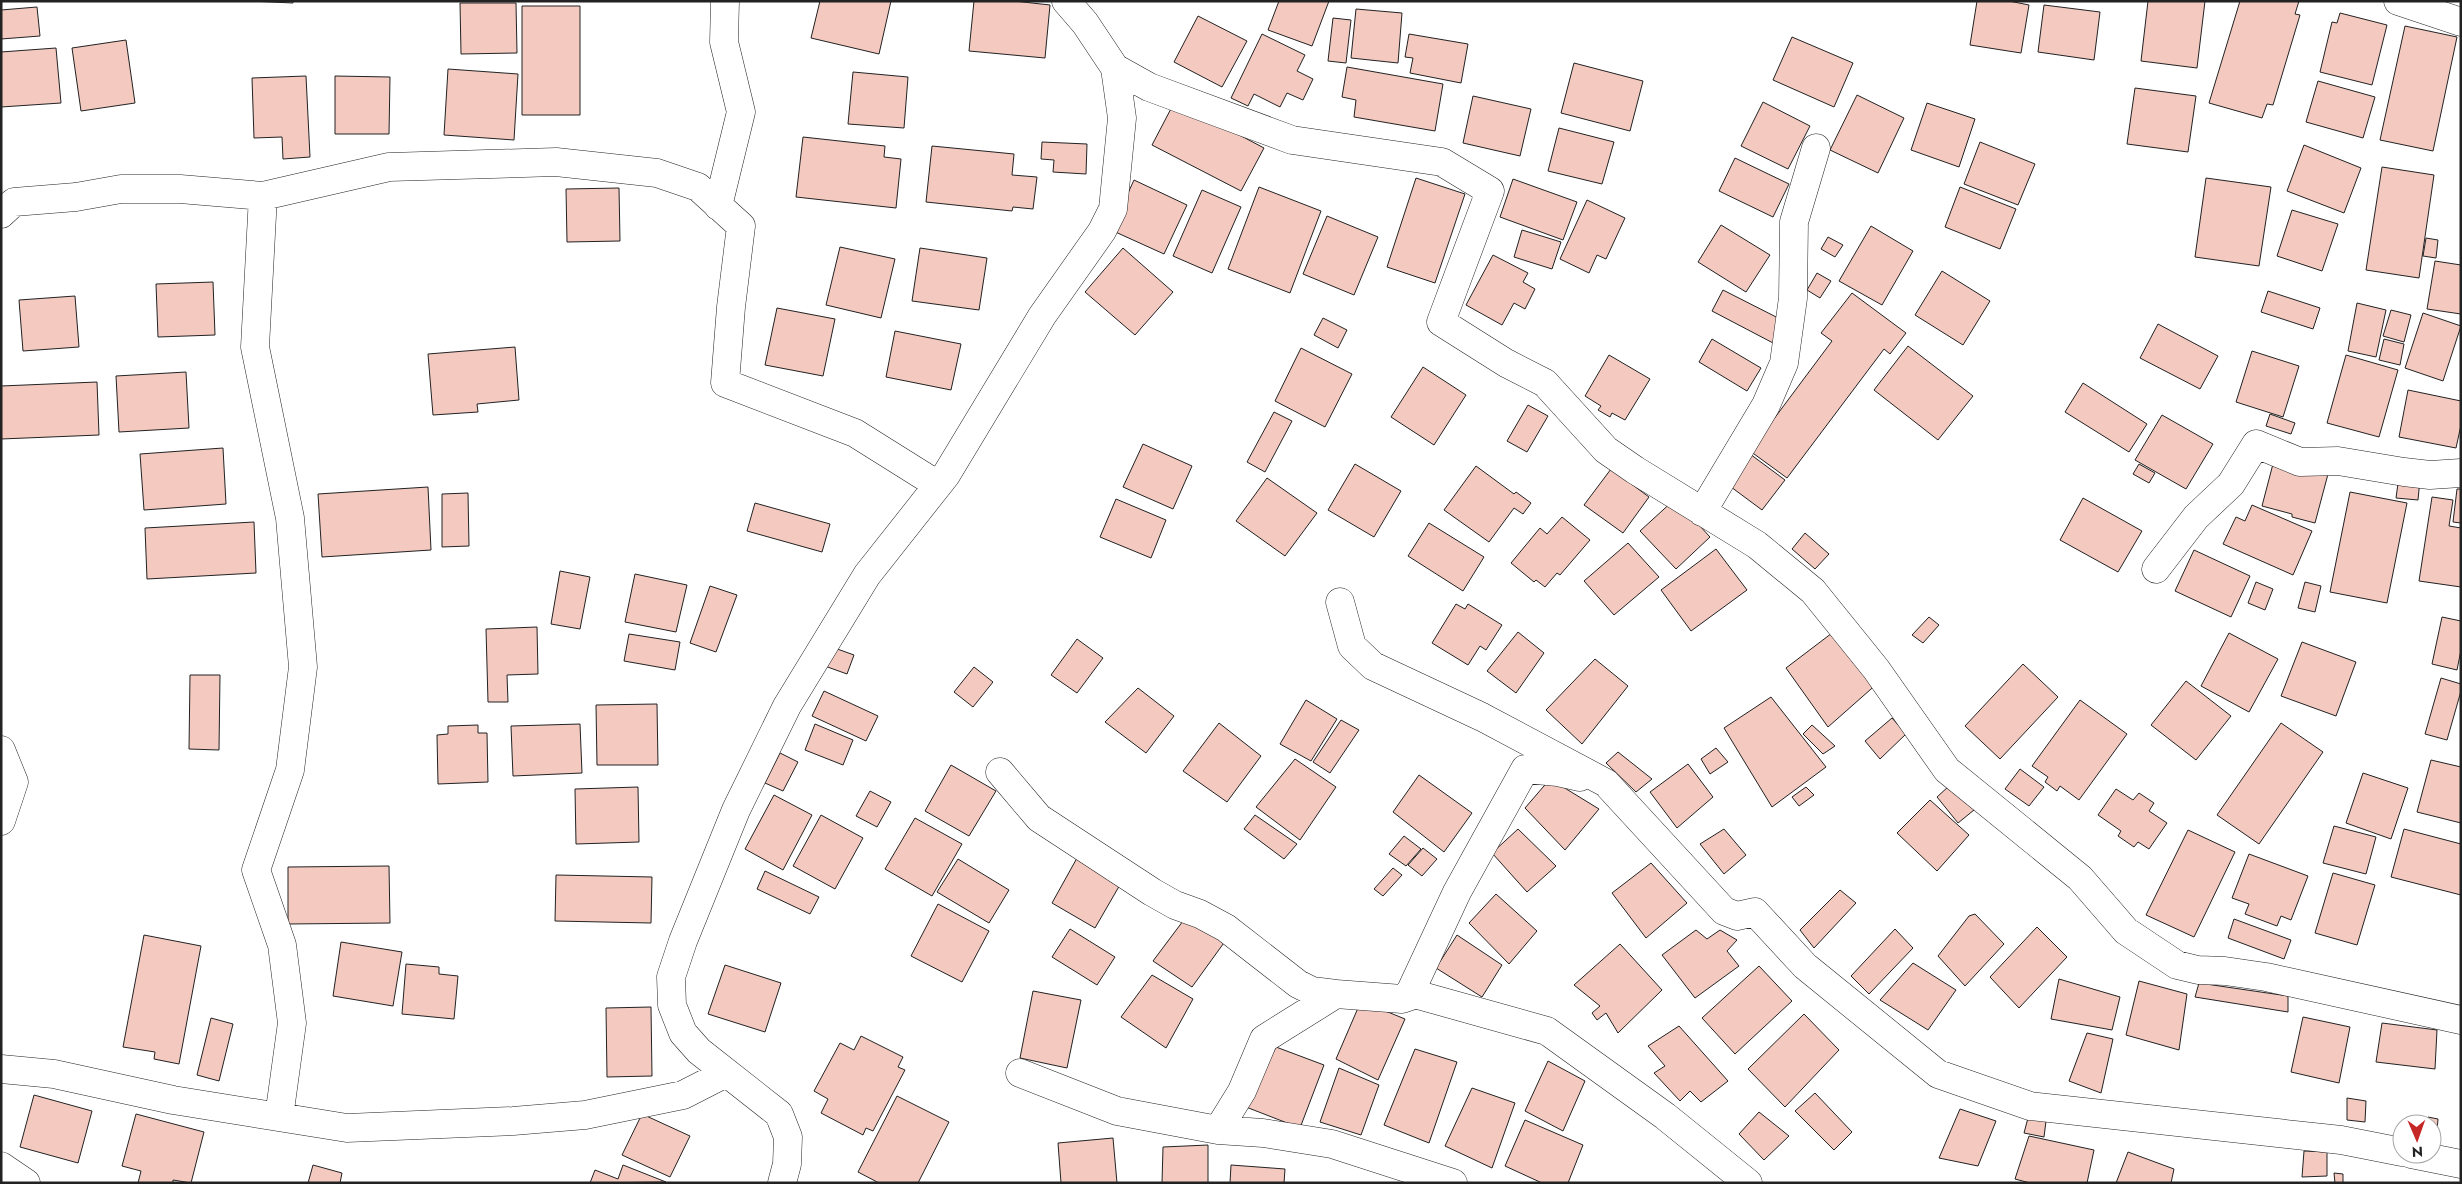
<svg xmlns="http://www.w3.org/2000/svg" width="2462" height="1184" viewBox="0 0 2462 1184" font-family="Jost,sans-serif">
<style>
.building{fill:#f3c9c0;stroke:#222}
.lines{fill:none;stroke-linecap:round;stroke-linejoin:round}
.minor-casing{stroke:#222;stroke-width:29}
.minor{stroke:#fff;stroke-width:28}
</style>
<rect width="100%" height="100%" fill="#fff"/>
<!-- building -->
<path class="building" d="M 250,1 L 293,1 L 293,3 Z
M 820,1 L 891,1 L 879,54 L 811,38 Z
M 974,1 L 1014,1 L 1050,5 L 1045,58 L 969,51 Z
M 1279,1 L 1329,1 L 1312,46 L 1268,30 Z
M 1977,1 L 2009,1 L 2029,5 L 2021,53 L 1970,45 Z
M 2148,1 L 2205,1 L 2197,68 L 2141,61 Z
M 2240,1 L 2299,1 L 2295,14 L 2300,15 L 2273,105 L 2267,104 L 2262,118 L 2209,103 Z
M 460,3 L 516,3 L 517,53 L 461,54 Z
M 2044,5 L 2100,12 L 2094,60 L 2038,52 Z
M 522,6 L 580,6 L 580,115 L 522,115 Z
M 37,7 L 40,36 L 1,39 L 1,10 Z
M 1356,9 L 1402,13 L 1398,63 L 1351,58 Z
M 2340,13 L 2387,25 L 2372,85 L 2320,72 L 2332,22 L 2337,23 Z
M 1198,16 L 1247,41 L 1222,87 L 1174,62 Z
M 1333,18 L 1351,20 L 1346,63 L 1328,61 Z
M 2405,26 L 2457,37 L 2433,151 L 2380,140 Z
M 1262,34 L 1305,55 L 1297,71 L 1313,79 L 1303,100 L 1287,93 L 1280,107 L 1254,94 L 1248,106 L 1231,98 Z
M 1409,34 L 1468,44 L 1461,83 L 1410,73 L 1413,58 L 1405,57 Z
M 1792,37 L 1853,63 L 1834,107 L 1773,80 Z
M 126,40 L 135,103 L 81,111 L 72,48 Z
M 56,48 L 61,103 L 1,107 L 1,52 Z
M 1574,63 L 1643,81 L 1630,131 L 1561,113 Z
M 1347,67 L 1443,84 L 1435,131 L 1354,117 L 1356,100 L 1342,97 Z
M 448,69 L 518,74 L 514,140 L 444,135 Z
M 853,72 L 908,77 L 904,128 L 848,124 Z
M 306,76 L 310,157 L 283,159 L 282,137 L 254,138 L 252,78 Z
M 335,76 L 390,77 L 389,134 L 335,134 Z
M 2318,81 L 2375,97 L 2363,138 L 2306,122 Z
M 2135,88 L 2196,96 L 2188,152 L 2127,144 Z
M 1857,95 L 1904,118 L 1878,173 L 1830,150 Z
M 1473,96 L 1531,109 L 1520,156 L 1463,143 Z
M 1175,101 L 1264,148 L 1241,191 L 1152,145 Z
M 1763,102 L 1810,126 L 1788,169 L 1741,146 Z
M 1927,103 L 1975,119 L 1959,167 L 1911,150 Z
M 1559,128 L 1614,142 L 1602,184 L 1548,171 Z
M 803,137 L 885,146 L 884,157 L 901,159 L 896,208 L 796,197 Z
M 1042,142 L 1087,144 L 1086,174 L 1053,172 L 1054,160 L 1041,159 Z
M 1980,142 L 2035,164 L 2018,205 L 1964,184 Z
M 2304,145 L 2361,168 L 2344,213 L 2287,191 Z
M 932,146 L 1014,154 L 1012,175 L 1037,177 L 1033,209 L 1013,207 L 1012,211 L 926,202 Z
M 1735,158 L 1789,184 L 1773,217 L 1719,191 Z
M 2382,167 L 2434,175 L 2419,278 L 2366,270 Z
M 1416,178 L 1465,194 L 1435,283 L 1387,267 Z
M 2206,178 L 2271,187 L 2259,266 L 2195,257 Z
M 1513,179 L 1577,202 L 1563,240 L 1500,217 Z
M 1134,180 L 1187,205 L 1164,254 L 1111,230 Z
M 1259,187 L 1321,211 L 1290,293 L 1228,269 Z
M 1960,187 L 2016,209 L 2000,249 L 1945,227 Z
M 619,188 L 620,241 L 567,242 L 566,189 Z
M 1202,190 L 1241,207 L 1212,273 L 1173,256 Z
M 1587,200 L 1625,218 L 1606,259 L 1597,255 L 1589,273 L 1560,259 Z
M 2292,210 L 2338,224 L 2322,271 L 2277,256 Z
M 1327,216 L 1378,237 L 1354,295 L 1303,274 Z
M 1721,225 L 1770,255 L 1746,292 L 1698,262 Z
M 1871,226 L 1913,251 L 1882,305 L 1839,281 Z
M 1522,230 L 1561,242 L 1552,269 L 1514,257 Z
M 1828,237 L 1843,245 L 1835,257 L 1821,249 Z
M 2426,238 L 2438,240 L 2436,258 L 2423,256 Z
M 840,247 L 895,259 L 881,318 L 826,305 Z
M 920,248 L 987,258 L 979,310 L 912,301 Z
M 1123,248 L 1173,292 L 1135,335 L 1085,292 Z
M 1493,255 L 1528,273 L 1523,282 L 1535,289 L 1525,309 L 1514,303 L 1502,325 L 1466,305 Z
M 2435,261 L 2461,265 L 2461,314 L 2427,309 Z
M 1942,271 L 1990,301 L 1963,345 L 1915,315 Z
M 1817,273 L 1831,281 L 1820,298 L 1807,290 Z
M 213,282 L 215,335 L 158,337 L 156,284 Z
M 1723,290 L 1786,322 L 1775,344 L 1712,311 Z
M 2268,291 L 2320,308 L 2313,329 L 2261,312 Z
M 1852,293 L 1906,333 L 1890,354 L 1884,349 L 1787,478 L 1750,451 L 1832,341 L 1821,333 Z
M 75,296 L 79,347 L 23,351 L 19,300 Z
M 2357,303 L 2386,310 L 2376,357 L 2348,351 Z
M 777,308 L 835,319 L 823,376 L 765,365 Z
M 2391,310 L 2411,315 L 2404,342 L 2383,336 Z
M 2423,313 L 2461,326 L 2443,381 L 2405,368 Z
M 1323,318 L 1347,330 L 1338,348 L 1314,335 Z
M 2158,324 L 2218,356 L 2200,389 L 2140,358 Z
M 895,331 L 961,344 L 951,390 L 886,377 Z
M 1712,339 L 1761,368 L 1747,391 L 1699,362 Z
M 2384,339 L 2404,344 L 2400,365 L 2379,360 Z
M 1908,346 L 1973,396 L 1938,440 L 1874,390 Z
M 515,347 L 519,400 L 477,404 L 478,412 L 433,415 L 428,354 Z
M 1301,348 L 1352,374 L 1325,427 L 1275,401 Z
M 2252,351 L 2299,366 L 2283,417 L 2236,402 Z
M 1609,355 L 1650,379 L 1625,420 L 1612,413 L 1610,417 L 1598,410 L 1601,406 L 1585,396 Z
M 2346,355 L 2398,370 L 2379,437 L 2327,423 Z
M 1423,367 L 1466,395 L 1434,445 L 1391,417 Z
M 186,372 L 189,428 L 119,432 L 116,376 Z
M 97,382 L 99,435 L 1,439 L 1,386 Z
M 2083,383 L 2147,424 L 2129,452 L 2065,412 Z
M 2408,390 L 2461,401 L 2461,425 L 2456,448 L 2399,437 Z
M 1528,405 L 1548,416 L 1527,452 L 1507,441 Z
M 1274,412 L 1292,421 L 1265,472 L 1247,462 Z
M 2270,414 L 2295,423 L 2291,434 L 2266,426 Z
M 2162,415 L 2213,444 L 2186,489 L 2135,460 Z
M 1143,444 L 1192,466 L 1173,509 L 1123,487 Z
M 223,448 L 226,504 L 144,510 L 140,454 Z
M 1750,454 L 1785,480 L 1762,510 L 1727,484 Z
M 2274,460 L 2328,474 L 2315,523 L 2292,517 L 2292,514 L 2262,506 Z
M 1355,464 L 1401,491 L 1374,537 L 1328,510 Z
M 2139,464 L 2155,473 L 2149,483 L 2133,474 Z
M 1476,466 L 1514,494 L 1516,492 L 1531,503 L 1523,514 L 1514,508 L 1489,542 L 1444,510 Z
M 1611,469 L 1649,497 L 1623,533 L 1584,505 Z
M 2399,476 L 2420,479 L 2418,500 L 2396,498 Z
M 1267,478 L 1317,513 L 1285,556 L 1236,521 Z
M 428,487 L 431,550 L 322,557 L 318,494 Z
M 2457,489 L 2461,489 L 2461,523 L 2453,522 Z
M 2350,492 L 2407,503 L 2387,603 L 2330,592 Z
M 468,493 L 469,546 L 442,547 L 442,494 Z
M 2432,497 L 2453,500 L 2449,526 L 2461,528 L 2461,587 L 2419,581 Z
M 2083,498 L 2142,531 L 2118,572 L 2060,540 Z
M 1116,499 L 1166,520 L 1151,558 L 1100,537 Z
M 1675,499 L 1710,537 L 1676,569 L 1640,531 Z
M 755,503 L 830,524 L 822,552 L 747,531 Z
M 2252,505 L 2312,531 L 2293,575 L 2223,544 L 2236,517 L 2245,521 Z
M 1562,517 L 1590,540 L 1560,575 L 1557,573 L 1545,587 L 1536,580 L 1534,582 L 1511,563 L 1540,528 L 1547,534 Z
M 254,522 L 256,573 L 147,579 L 145,528 Z
M 1429,523 L 1484,557 L 1463,591 L 1408,556 Z
M 1805,533 L 1829,554 L 1815,569 L 1792,549 Z
M 1628,543 L 1659,577 L 1614,615 L 1584,581 Z
M 1716,549 L 1747,590 L 1691,631 L 1661,590 Z
M 2194,550 L 2250,576 L 2231,617 L 2175,591 Z
M 560,571 L 590,577 L 580,629 L 551,624 Z
M 635,574 L 687,585 L 676,632 L 625,622 Z
M 2256,582 L 2273,589 L 2265,610 L 2248,603 Z
M 2305,582 L 2321,586 L 2315,612 L 2298,608 Z
M 710,586 L 737,595 L 716,652 L 690,643 Z
M 1456,604 L 1465,609 L 1468,604 L 1502,625 L 1486,650 L 1480,646 L 1468,665 L 1432,643 Z
M 1929,617 L 1939,625 L 1923,643 L 1912,635 Z
M 2442,617 L 2461,621 L 2461,650 L 2457,670 L 2432,664 Z
M 537,627 L 538,674 L 507,675 L 508,702 L 488,702 L 486,629 Z
M 1836,630 L 1879,682 L 1828,727 L 1786,668 Z
M 1518,632 L 1544,653 L 1516,693 L 1487,671 Z
M 2229,633 L 2278,659 L 2249,712 L 2201,686 Z
M 629,634 L 680,642 L 675,670 L 624,661 Z
M 1077,639 L 1103,658 L 1077,693 L 1051,675 Z
M 2302,642 L 2356,662 L 2336,716 L 2281,696 Z
M 829,646 L 854,655 L 847,674 L 822,665 Z
M 1595,659 L 1628,686 L 1582,744 L 1546,710 Z
M 2023,664 L 2058,697 L 2000,759 L 1965,726 Z
M 974,667 L 993,682 L 973,707 L 954,692 Z
M 190,675 L 220,675 L 219,750 L 189,749 Z
M 2441,678 L 2461,684 L 2461,691 L 2447,740 L 2425,734 Z
M 2186,681 L 2231,716 L 2196,760 L 2151,725 Z
M 1138,688 L 1174,716 L 1146,753 L 1105,722 Z
M 824,691 L 878,716 L 866,741 L 812,716 Z
M 1771,697 L 1826,767 L 1772,807 L 1724,728 Z
M 1306,700 L 1337,719 L 1311,761 L 1280,744 Z
M 2080,700 L 2127,734 L 2079,800 L 2060,786 L 2057,791 L 2045,782 L 2048,777 L 2032,766 Z
M 657,704 L 658,765 L 597,765 L 596,705 Z
M 1892,718 L 1906,734 L 1880,759 L 1865,741 Z
M 1341,720 L 1359,730 L 1330,773 L 1313,762 Z
M 1219,723 L 1261,756 L 1227,802 L 1183,771 Z
M 2281,723 L 2323,752 L 2259,844 L 2217,815 Z
M 580,724 L 582,773 L 513,776 L 511,726 Z
M 815,724 L 853,740 L 843,765 L 805,750 Z
M 478,725 L 478,733 L 487,733 L 488,782 L 438,784 L 437,735 L 448,734 L 448,726 Z
M 1812,725 L 1835,746 L 1823,754 L 1803,734 Z
M 1716,748 L 1728,762 L 1710,774 L 1701,759 Z
M 1618,752 L 1652,779 L 1636,792 L 1606,763 Z
M 780,753 L 798,762 L 783,791 L 765,783 Z
M 1295,759 L 1336,787 L 1300,840 L 1256,807 Z
M 2431,760 L 2461,767 L 2461,823 L 2417,812 Z
M 1688,764 L 1713,797 L 1677,828 L 1650,792 Z
M 951,765 L 996,791 L 969,836 L 925,811 Z
M 2020,769 L 2044,787 L 2029,806 L 2005,789 Z
M 2363,773 L 2408,788 L 2391,839 L 2346,823 Z
M 1419,775 L 1472,813 L 1444,852 L 1393,812 Z
M 1550,779 L 1599,809 L 1565,850 L 1525,808 Z
M 1949,786 L 1974,810 L 1958,823 L 1937,797 Z
M 638,787 L 639,842 L 576,844 L 575,789 Z
M 1806,787 L 1814,795 L 1799,806 L 1792,797 Z
M 2116,789 L 2133,800 L 2139,793 L 2154,803 L 2149,811 L 2167,823 L 2149,849 L 2138,842 L 2134,847 L 2118,836 L 2121,831 L 2098,815 Z
M 870,791 L 891,802 L 877,827 L 856,816 Z
M 774,795 L 812,815 L 783,870 L 745,849 Z
M 1930,800 L 1969,835 L 1937,871 L 1897,833 Z
M 821,815 L 863,838 L 835,889 L 793,866 Z
M 1255,815 L 1297,844 L 1284,859 L 1244,829 Z
M 915,818 L 962,844 L 932,896 L 885,869 Z
M 2334,826 L 2376,837 L 2366,874 L 2323,863 Z
M 1518,829 L 1556,866 L 1527,892 L 1492,853 Z
M 1724,829 L 1746,855 L 1724,874 L 1700,844 Z
M 2404,829 L 2461,844 L 2461,895 L 2391,877 Z
M 2188,830 L 2235,852 L 2194,937 L 2146,915 Z
M 1404,836 L 1421,849 L 1406,866 L 1389,854 Z
M 1423,848 L 1437,859 L 1422,876 L 1408,865 Z
M 2249,854 L 2308,876 L 2291,920 L 2281,916 L 2277,926 L 2245,914 L 2249,904 L 2232,898 Z
M 1077,858 L 1121,883 L 1095,928 L 1052,903 Z
M 958,859 L 1009,890 L 989,923 L 937,892 Z
M 1651,863 L 1687,903 L 1646,938 L 1612,893 Z
M 389,866 L 390,923 L 288,924 L 288,867 Z
M 1393,868 L 1402,875 L 1383,896 L 1374,889 Z
M 765,871 L 819,897 L 810,914 L 757,889 Z
M 2333,873 L 2375,885 L 2357,945 L 2315,933 Z
M 556,875 L 652,877 L 651,923 L 555,921 Z
M 1840,890 L 1856,903 L 1814,948 L 1800,930 Z
M 1496,894 L 1537,931 L 1509,964 L 1469,923 Z
M 938,904 L 989,931 L 962,982 L 911,956 Z
M 1975,914 L 2004,944 L 1965,986 L 1938,956 L 1969,916 Z
M 1186,917 L 1226,940 L 1192,987 L 1153,961 Z
M 2234,919 L 2291,940 L 2284,959 L 2228,938 Z
M 2037,927 L 2067,957 L 2019,1008 L 1990,977 Z
M 1070,929 L 1115,957 L 1097,985 L 1052,957 Z
M 1895,929 L 1913,948 L 1869,994 L 1851,976 Z
M 1696,930 L 1707,939 L 1720,930 L 1737,940 L 1727,951 L 1739,966 L 1695,998 L 1662,955 Z
M 144,935 L 201,946 L 179,1064 L 154,1059 L 155,1052 L 123,1047 Z
M 1457,935 L 1502,965 L 1482,997 L 1436,968 Z
M 341,942 L 402,952 L 393,1006 L 333,996 Z
M 1620,944 L 1662,990 L 1618,1033 L 1606,1013 L 1597,1020 L 1592,1013 L 1600,1006 L 1574,985 Z
M 1913,963 L 1956,990 L 1928,1030 L 1880,1000 Z
M 406,964 L 439,967 L 439,974 L 458,976 L 454,1019 L 402,1014 Z
M 725,965 L 781,983 L 765,1032 L 708,1014 Z
M 1759,966 L 1792,1001 L 1735,1054 L 1702,1018 Z
M 1152,975 L 1193,999 L 1166,1048 L 1121,1017 Z
M 2059,979 L 2120,997 L 2112,1030 L 2051,1019 Z
M 2139,981 L 2187,994 L 2179,1050 L 2126,1035 Z
M 2199,983 L 2288,996 L 2288,1012 L 2195,997 Z
M 1033,991 L 1081,1000 L 1067,1068 L 1020,1058 Z
M 1361,1001 L 1405,1019 L 1378,1080 L 1336,1059 Z
M 651,1007 L 652,1076 L 607,1077 L 606,1008 Z
M 1804,1014 L 1839,1050 L 1785,1107 L 1748,1069 Z
M 2303,1017 L 2350,1027 L 2339,1083 L 2291,1072 Z
M 211,1018 L 233,1024 L 219,1081 L 197,1075 Z
M 2382,1023 L 2437,1030 L 2435,1069 L 2376,1062 Z
M 1679,1026 L 1728,1081 L 1701,1102 L 1690,1091 L 1680,1101 L 1654,1073 L 1665,1066 L 1648,1046 Z
M 2087,1033 L 2113,1039 L 2101,1093 L 2069,1081 Z
M 861,1036 L 903,1057 L 898,1067 L 905,1070 L 873,1131 L 866,1128 L 863,1135 L 821,1113 L 828,1099 L 814,1091 L 840,1043 L 854,1050 Z
M 1276,1047 L 1324,1065 L 1300,1128 L 1246,1107 Z
M 1415,1049 L 1457,1062 L 1429,1143 L 1384,1125 Z
M 1548,1061 L 1585,1081 L 1563,1131 L 1525,1111 Z
M 1339,1068 L 1379,1085 L 1361,1135 L 1320,1122 Z
M 1472,1088 L 1515,1103 L 1492,1168 L 1445,1146 Z
M 1815,1093 L 1852,1132 L 1834,1150 L 1795,1111 Z
M 34,1095 L 92,1111 L 78,1163 L 20,1147 Z
M 897,1096 L 949,1122 L 918,1183 L 879,1183 L 858,1172 Z
M 2347,1098 L 2366,1101 L 2365,1122 L 2347,1120 Z
M 1960,1109 L 1996,1121 L 1978,1166 L 1939,1158 Z
M 1759,1112 L 1789,1136 L 1764,1160 L 1739,1134 Z
M 136,1114 L 204,1132 L 191,1183 L 173,1180 L 173,1183 L 138,1183 L 141,1171 L 122,1166 Z
M 642,1114 L 690,1136 L 670,1177 L 622,1155 Z
M 2428,1117 L 2438,1119 L 2437,1131 L 2432,1130 L 2432,1124 L 2426,1124 Z
M 2028,1118 L 2046,1121 L 2044,1137 L 2024,1133 Z
M 1525,1120 L 1583,1145 L 1568,1183 L 1542,1183 L 1505,1166 Z
M 2029,1136 L 2094,1150 L 2087,1183 L 2030,1183 L 2015,1179 Z
M 1113,1138 L 1117,1183 L 1061,1183 L 1058,1143 Z
M 1208,1145 L 1208,1183 L 1162,1183 L 1163,1147 Z
M 2304,1151 L 2327,1152 L 2327,1176 L 2302,1177 Z
M 2128,1152 L 2174,1169 L 2171,1183 L 2116,1183 Z
M 313,1165 L 342,1173 L 340,1183 L 308,1183 Z
M 623,1165 L 666,1182 L 590,1183 L 595,1170 L 618,1179 Z
M 1231,1165 L 1285,1169 L 1284,1183 L 1230,1183 Z
M 2334,1173 L 2343,1174 L 2343,1183 L 2335,1183 Z"/>
<g class="lines">
<!-- minor casing -->
<g class="minor-casing">
<path id="minor" d="M 2398,1 L 2461,22
M 1115,68 L 1149,87 L 1292,140 L 1442,162 L 1490,191 L 1441,322 L 1506,363 L 1545,383 L 1606,450 L 1635,470 L 1757,545 L 1813,591 L 1876,669 L 1947,770 L 2080,878 L 2126,931 L 2177,965 L 2198,970 L 2225,971 L 2266,977 L 2461,1020
M 263,196 L 255,347 L 290,518 L 303,667 L 290,770 L 256,870 L 282,945 L 292,1023 L 279,1117
M 718,206 L 741,112 L 724,42 L 725,1
M 1,214 L 14,202 L 76,197 L 121,189 L 180,189 L 263,196 L 389,167 L 556,162 L 657,173 L 698,187 L 741,226 L 731,307 L 725,383 L 855,433 L 938,485
M 1702,512 L 1766,405 L 1784,363 L 1793,298 L 1794,222 L 1816,148
M 2156,569 L 2196,517 L 2231,484 L 2256,444 L 2300,462 L 2338,461 L 2404,472 L 2430,475 L 2461,473
M 1340,602 L 1352,646 L 1373,666 L 1482,717 L 1606,783 L 1724,911 L 1737,916 L 1755,912 L 1805,966 L 1938,1074 L 2030,1106 L 2341,1140 L 2402,1152
M 1,750 L 14,782 L 1,821
M 1000,772 L 1039,818 L 1152,892 L 1175,905 L 1200,914 L 1226,928 L 1298,984 L 1312,991 L 1336,994
M 1411,993 L 1547,1031 L 1665,1116 L 1748,1183
M 1,1069 L 54,1074 L 173,1100 L 347,1128 L 513,1121 L 585,1115 L 683,1095 L 726,1073
M 1020,1073 L 1117,1111 L 1218,1130 L 1242,1091 L 1264,1039 L 1336,994 L 1402,999 L 1408,997 L 1457,892 L 1525,769 L 1558,772 L 1580,777
M 1218,1130 L 1263,1133 L 1332,1144 L 1453,1183
M 2411,1154 L 2461,1164
M 1,1166 L 26,1183
M 782,1183 L 787,1164 L 788,1137 L 779,1114 L 699,1051 L 683,1033 L 672,1005 L 671,977 L 683,941 L 736,810 L 787,706 L 867,575 L 946,475 L 1042,316 L 1102,231 L 1113,209 L 1122,118 L 1115,68 L 1085,23 L 1066,1"/>
</g>
<!-- minor -->
<use href="#minor" class="minor"/>
</g>
<!-- border -->
<rect width="2462" height="1184" fill="none" stroke="#222222" stroke-width="5"/>
<!-- north arrow -->
<g transform="translate(2417 1139) rotate(178)"><circle r="24" fill="#ffffff" stroke="#a7a7a7"/>
<path d="M0-4L9 19L0 12L-9 19Z" fill="#c62828"/>
<text y="-8" font-size="14" font-weight="bold" text-anchor="middle" fill="#222222">N</text>
</g>
</svg>
